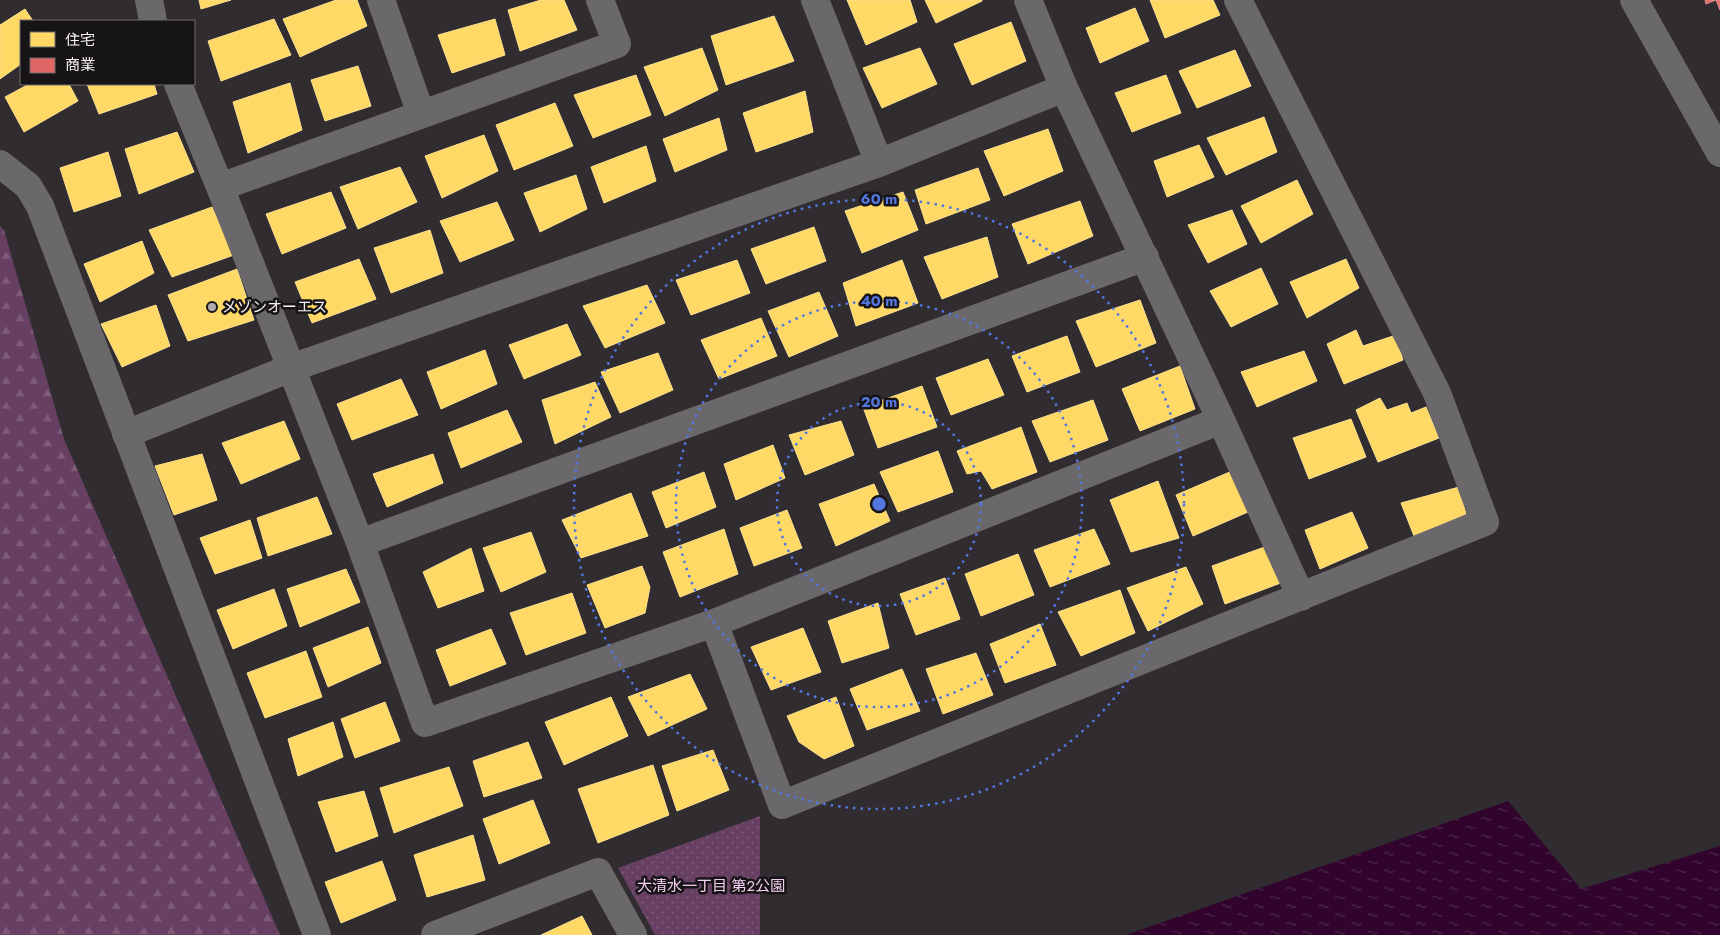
<svg xmlns="http://www.w3.org/2000/svg" width="1720" height="935" viewBox="0 0 1720 935" font-family="Jost,'Noto Sans JP',sans-serif">
<style>
.green{fill:url(#green-dots)}
.forest{fill:url(#forest-firs)}
.water{fill:url(#water-ripples)}
.homes{fill:#ffd966;stroke:#fce090}
.shops{fill:#e06666;stroke:#e68f90}
.lines{fill:none;stroke-linecap:round;stroke-linejoin:round}
.minor{stroke:#6a686a;stroke-width:28}
.ring{fill:none;stroke:#5376df;stroke-width:2.5;stroke-dasharray:2.5 5}
.poi-dot{fill:#afabae;stroke:#171417;stroke-width:2}
.labels{text-anchor:middle;stroke-width:5;stroke-linejoin:round;paint-order:stroke}
.poi-label{font-size:15px;fill:#f4f0f3;stroke:#171417;text-anchor:start}
.park-label{font-size:15px;fill:#f5ceef;stroke:#171417}
.centre{fill:#5376df;stroke:#171417;stroke-width:2.5}
.ring-label{font-size:15px;text-anchor:middle;font-weight:bold;fill:#5376df;stroke:#171417;stroke-width:5;stroke-linejoin:round;paint-order:stroke}
</style>
<defs>
<pattern id="green-dots" width="8" height="8" patternUnits="userSpaceOnUse" patternTransform="scale(1.25)"><rect width="8" height="8" fill="#673f62"/><path d="M2 2h.1M6 6h.1" fill="none" stroke="#7d5b79" stroke-width="1.8" stroke-linecap="round"/></pattern>
<pattern id="forest-firs" width="22" height="20" patternUnits="userSpaceOnUse" patternTransform="scale(1.25)"><rect width="22" height="20" fill="#673f62"/><path d="M5 1l3.5 6h-7zM16 11l3.5 6h-7z" fill="#7d5b79"/></pattern>
<pattern id="water-ripples" width="26" height="14" patternUnits="userSpaceOnUse" patternTransform="scale(1.25)"><rect width="26" height="14" fill="#31042d"/><path d="M2 4q2-2 4 0t4 0M15 11q2-2 4 0t4 0" fill="none" stroke="#4f294c"/></pattern>
</defs>
<rect width="100%" height="100%" fill="#302c2f"/>
<!-- green -->
<path class="green" d="M 760,816 L 760,935 L 655,935 L 618,868 Z"/>
<!-- forest -->
<path class="forest" d="M 0,226 L 4,230 L 64,439 L 280,935 L 0,935 Z"/>
<!-- water -->
<path class="water" d="M 1508,801 L 1581,889 L 1720,846 L 1720,935 L 1126,935 Z"/>
<!-- homes -->
<path class="homes" d="M 199,0 L 231,0 L 201,9 Z
M 336,0 L 357,0 L 367,26 L 300,57 L 283,19 Z
M 541,0 L 564,0 L 577,30 L 520,51 L 508,10 Z
M 847,0 L 910,0 L 917,22 L 866,45 Z
M 925,0 L 982,0 L 982,1 L 936,23 Z
M 1150,0 L 1213,0 L 1220,15 L 1165,38 Z
M 1135,8 L 1149,41 L 1100,63 L 1086,28 Z
M 25,9 L 33,21 L 21,21 L 21,64 L 0,79 L 0,25 Z
M 774,16 L 794,61 L 726,85 L 711,36 Z
M 274,19 L 291,55 L 221,81 L 208,41 Z
M 495,19 L 505,55 L 452,73 L 438,35 Z
M 1011,22 L 1026,61 L 972,85 L 954,44 Z
M 702,48 L 718,90 L 665,116 L 644,67 Z
M 920,48 L 937,84 L 882,108 L 863,68 Z
M 1235,50 L 1251,86 L 1197,108 L 1179,71 Z
M 358,66 L 371,106 L 325,121 L 311,80 Z
M 636,75 L 651,115 L 593,138 L 574,95 Z
M 1166,75 L 1181,113 L 1132,132 L 1115,93 Z
M 290,83 L 302,130 L 248,153 L 233,102 Z
M 29,84 L 69,84 L 78,101 L 24,132 L 5,97 Z
M 87,84 L 154,84 L 157,94 L 99,114 Z
M 805,91 L 813,132 L 756,152 L 743,113 Z
M 555,103 L 573,146 L 514,170 L 496,125 Z
M 1264,117 L 1277,152 L 1226,175 L 1207,138 Z
M 719,118 L 727,150 L 675,172 L 663,139 Z
M 1048,129 L 1063,171 L 1004,196 L 984,151 Z
M 177,132 L 194,172 L 139,194 L 125,149 Z
M 484,135 L 498,171 L 442,198 L 425,156 Z
M 1199,145 L 1214,177 L 1167,197 L 1154,161 Z
M 646,146 L 656,181 L 604,203 L 591,167 Z
M 108,152 L 121,196 L 74,212 L 60,168 Z
M 400,167 L 417,202 L 358,229 L 340,187 Z
M 978,168 L 990,200 L 926,224 L 915,190 Z
M 576,175 L 587,209 L 540,232 L 524,193 Z
M 1297,180 L 1313,214 L 1261,243 L 1241,206 Z
M 331,192 L 346,228 L 282,254 L 266,214 Z
M 903,192 L 918,230 L 862,253 L 845,211 Z
M 1080,201 L 1093,236 L 1028,264 L 1012,224 Z
M 497,202 L 514,240 L 460,262 L 440,221 Z
M 212,207 L 234,255 L 172,277 L 149,230 Z
M 1232,210 L 1247,244 L 1208,263 L 1188,225 Z
M 814,227 L 826,261 L 766,284 L 751,249 Z
M 430,230 L 443,273 L 391,293 L 374,248 Z
M 987,237 L 998,277 L 942,299 L 924,257 Z
M 142,241 L 154,273 L 100,302 L 84,264 Z
M 359,259 L 376,299 L 312,323 L 295,282 Z
M 1346,259 L 1359,288 L 1307,318 L 1290,282 Z
M 737,260 L 750,293 L 691,315 L 676,280 Z
M 902,260 L 918,303 L 856,326 L 843,283 Z
M 1261,268 L 1278,304 L 1231,327 L 1210,291 Z
M 237,269 L 254,320 L 188,341 L 168,295 Z
M 647,285 L 665,323 L 605,348 L 583,306 Z
M 819,292 L 838,336 L 789,357 L 768,311 Z
M 1140,300 L 1156,343 L 1096,367 L 1076,321 Z
M 156,305 L 170,346 L 122,367 L 101,324 Z
M 761,318 L 777,356 L 719,379 L 701,340 Z
M 567,324 L 581,355 L 524,379 L 509,345 Z
M 1356,330 L 1363,346 L 1396,335 L 1403,360 L 1344,384 L 1327,344 Z
M 1067,336 L 1080,372 L 1027,392 L 1012,356 Z
M 485,350 L 497,384 L 441,409 L 427,372 Z
M 1304,351 L 1317,381 L 1257,407 L 1241,372 Z
M 658,353 L 673,390 L 620,413 L 601,372 Z
M 988,359 L 1004,395 L 951,415 L 936,378 Z
M 1180,366 L 1195,409 L 1140,431 L 1122,389 Z
M 401,379 L 418,415 L 352,440 L 337,404 Z
M 595,382 L 611,417 L 555,444 L 542,400 Z
M 922,386 L 937,427 L 878,448 L 863,407 Z
M 1380,398 L 1387,410 L 1407,403 L 1411,413 L 1426,407 L 1439,438 L 1378,462 L 1356,410 Z
M 1093,400 L 1108,440 L 1050,462 L 1032,421 Z
M 507,410 L 522,442 L 461,468 L 448,433 Z
M 1351,419 L 1366,457 L 1309,479 L 1293,438 Z
M 284,421 L 300,459 L 241,484 L 222,443 Z
M 841,421 L 854,455 L 805,475 L 789,435 Z
M 1021,427 L 1037,472 L 992,489 L 981,471 L 967,474 L 957,451 Z
M 773,445 L 785,478 L 736,500 L 724,464 Z
M 938,451 L 953,492 L 898,512 L 880,472 Z
M 202,454 L 217,500 L 174,515 L 155,466 Z
M 433,454 L 443,483 L 387,507 L 373,474 Z
M 1232,471 L 1248,512 L 1193,536 L 1176,495 Z
M 704,472 L 716,507 L 666,528 L 652,492 Z
M 1158,481 L 1179,538 L 1131,552 L 1110,500 Z
M 874,484 L 890,521 L 836,546 L 819,504 Z
M 1459,487 L 1466,514 L 1414,536 L 1401,503 Z
M 631,493 L 648,536 L 581,558 L 562,520 Z
M 317,497 L 332,534 L 268,556 L 257,518 Z
M 787,510 L 802,548 L 754,566 L 740,528 Z
M 1352,512 L 1368,548 L 1320,569 L 1305,530 Z
M 250,520 L 262,558 L 215,574 L 200,538 Z
M 724,529 L 738,574 L 680,597 L 663,552 Z
M 1094,529 L 1110,564 L 1050,587 L 1034,550 Z
M 531,532 L 546,572 L 501,592 L 483,548 Z
M 1270,545 L 1286,581 L 1225,604 L 1212,566 Z
M 471,548 L 484,591 L 438,608 L 423,572 Z
M 1018,554 L 1034,595 L 981,616 L 965,574 Z
M 642,566 L 650,587 L 645,613 L 605,628 L 587,585 Z
M 1186,567 L 1203,604 L 1148,631 L 1127,588 Z
M 346,569 L 360,602 L 300,627 L 287,589 Z
M 945,578 L 960,619 L 916,635 L 900,594 Z
M 274,589 L 287,626 L 233,649 L 217,610 Z
M 1120,590 L 1135,633 L 1081,656 L 1058,612 Z
M 572,593 L 586,633 L 526,655 L 510,613 Z
M 878,603 L 889,648 L 842,663 L 828,621 Z
M 1040,624 L 1056,665 L 1005,683 L 990,644 Z
M 368,627 L 381,663 L 328,687 L 313,648 Z
M 803,628 L 821,672 L 771,690 L 751,647 Z
M 491,629 L 506,664 L 450,686 L 436,650 Z
M 306,651 L 322,697 L 265,718 L 247,673 Z
M 976,653 L 993,695 L 943,714 L 926,669 Z
M 902,669 L 920,711 L 867,730 L 850,689 Z
M 690,674 L 707,709 L 648,736 L 628,697 Z
M 611,697 L 628,736 L 564,765 L 545,722 Z
M 836,697 L 854,746 L 824,759 L 799,742 L 787,716 Z
M 385,702 L 400,741 L 355,758 L 341,719 Z
M 333,722 L 343,757 L 298,776 L 288,739 Z
M 528,742 L 542,778 L 484,797 L 473,761 Z
M 713,750 L 729,790 L 677,811 L 662,766 Z
M 653,765 L 669,815 L 598,843 L 578,789 Z
M 449,767 L 463,806 L 394,833 L 380,788 Z
M 364,791 L 378,836 L 336,852 L 318,802 Z
M 533,800 L 550,843 L 499,864 L 483,819 Z
M 473,835 L 485,880 L 427,897 L 414,855 Z
M 382,861 L 396,900 L 341,923 L 325,882 Z
M 582,916 L 592,935 L 541,935 Z"/>
<!-- shops -->
<path class="shops" d="M 1705,0 L 1720,0 L 1720,10 L 1716,0 L 1706,4 Z"/>
<g class="lines">
<!-- minor -->
<path class="minor" d="M 149,0 L 153,21
M 381,0 L 421,114
M 815,0 L 879,163
M 1028,0 L 1064,88 L 1221,420 L 1301,597
M 1634,0 L 1720,153
M 178,84 L 220,187 L 360,543 L 425,723 L 714,623 L 1221,420
M 0,164 L 28,186 L 40,206 L 317,935
M 220,187 L 617,44 L 600,0
M 126,434 L 291,368 L 879,163 L 1064,88
M 360,543 L 1145,257
M 714,623 L 782,805 L 1485,522 L 1437,393 L 1238,0
M 435,935 L 598,872 L 633,935"/>
</g>
<!-- distance rings -->
<g class="ring">
<circle cx="879" cy="504" r="102"/>
<circle cx="879" cy="504" r="203"/>
<circle cx="879" cy="504" r="305"/>
</g>
<!-- markers -->
<circle class="poi-dot" cx="212" cy="307" r="5"/>
<g class="labels">
<!-- poi labels -->
<g class="poi-label">
<text x="222" y="312">メゾンオーエス</text>
</g>
<!-- park labels -->
<g class="park-label">
<text x="711" y="891">大清水一丁目 第2公園</text>
</g>
</g>
<circle cx="879" cy="504" r="8" class="centre"/>
<g class="ring-label">
<text x="879" y="204">60 m</text>
<text x="879" y="306">40 m</text>
<text x="879" y="407">20 m</text>
</g>
<!-- legend -->
<rect x="20" y="20" width="175" height="65" fill="#171417" stroke="#6f6c6f"/>
<rect x="30" y="32" width="25" height="15" fill="#ffd966" stroke="#6f6c6f"/>
<text x="65" y="45" font-size="15" fill="#f4f0f3">住宅</text>
<rect x="30" y="58" width="25" height="15" fill="#e06666" stroke="#6f6c6f"/>
<text x="65" y="70" font-size="15" fill="#f4f0f3">商業</text>
</svg>
